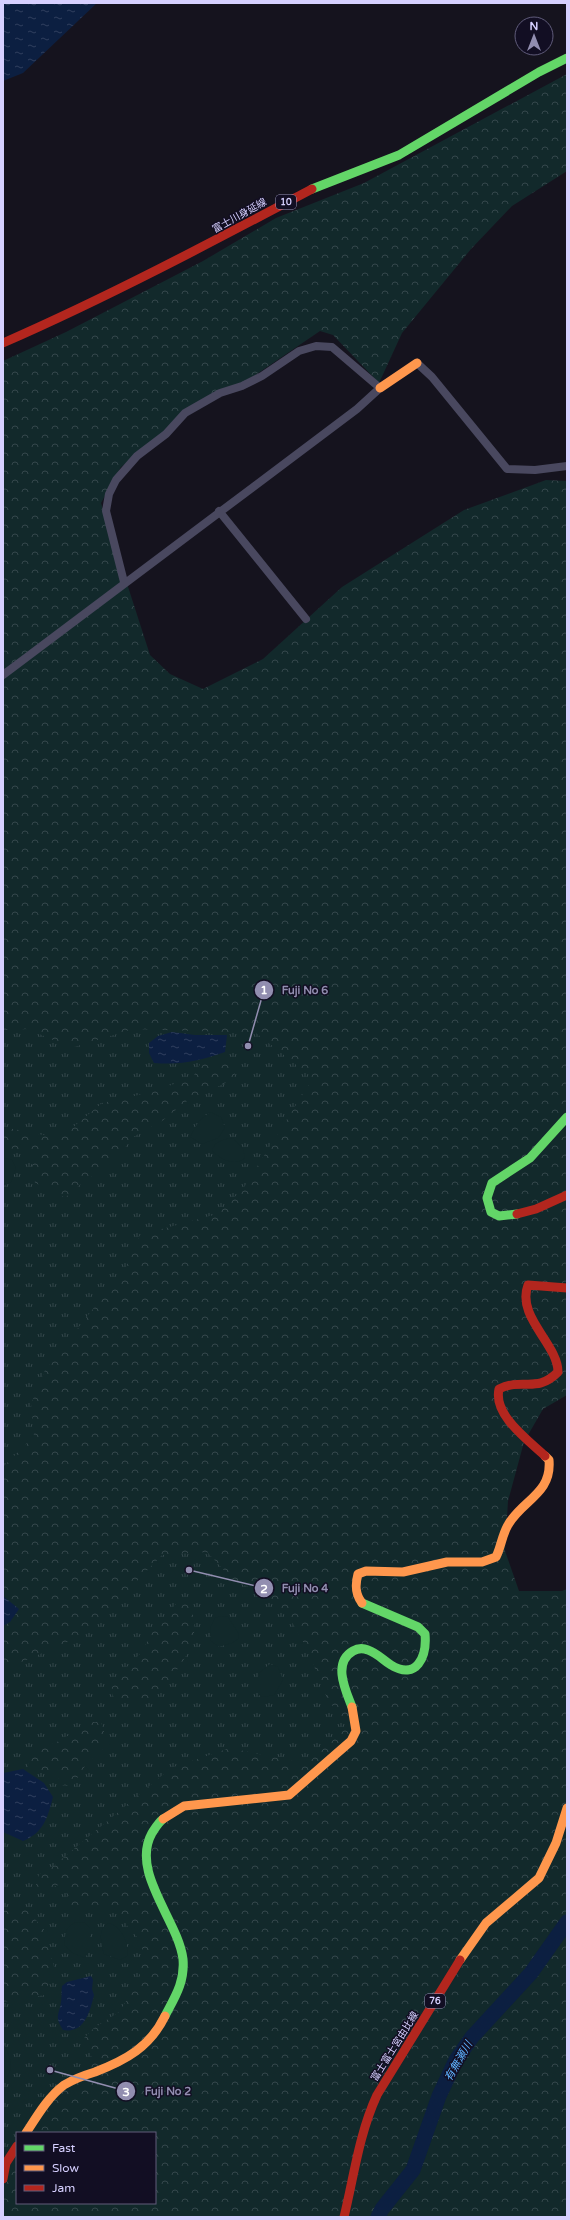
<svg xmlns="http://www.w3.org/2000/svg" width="570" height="2220" viewBox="0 0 570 2220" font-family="'Varela Round','Noto Sans JP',sans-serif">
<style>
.grass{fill:url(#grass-tufts)}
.forest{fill:url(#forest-crowns)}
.pitch{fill:#12292b}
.water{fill:url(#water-ripples)}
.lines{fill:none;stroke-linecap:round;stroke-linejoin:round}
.river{stroke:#0c1f41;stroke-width:15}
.street{stroke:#49485f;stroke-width:8}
.fast{stroke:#63d668;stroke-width:9}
.slow{stroke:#ff974d;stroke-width:9}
.jam{stroke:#b3261e;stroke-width:9}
.labels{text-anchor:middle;stroke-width:3;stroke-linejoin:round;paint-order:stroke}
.shield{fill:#120e23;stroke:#9b96bd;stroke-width:1}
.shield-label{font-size:9px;font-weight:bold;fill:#d6d0ff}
.street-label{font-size:10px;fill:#d6d0ff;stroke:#120e23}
.water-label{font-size:11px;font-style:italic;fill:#5eb2ff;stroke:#120e23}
.leader{fill:none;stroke:#928eb0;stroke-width:1.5}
.callout-dot{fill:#928eb0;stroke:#120e23;stroke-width:1.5}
.mark-label{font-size:12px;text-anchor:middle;font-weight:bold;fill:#fff}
.callout-label{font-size:11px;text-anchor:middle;font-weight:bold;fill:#928eb0;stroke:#120e23;stroke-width:3;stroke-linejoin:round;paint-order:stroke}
</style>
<defs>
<pattern id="grass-tufts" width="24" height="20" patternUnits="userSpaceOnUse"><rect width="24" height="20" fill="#12292b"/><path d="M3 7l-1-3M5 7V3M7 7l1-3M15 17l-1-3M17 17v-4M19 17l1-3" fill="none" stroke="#34474b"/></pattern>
<pattern id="forest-crowns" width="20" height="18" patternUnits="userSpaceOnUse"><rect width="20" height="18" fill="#12292b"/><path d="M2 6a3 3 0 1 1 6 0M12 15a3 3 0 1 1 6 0" fill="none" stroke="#34474b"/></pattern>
<pattern id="water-ripples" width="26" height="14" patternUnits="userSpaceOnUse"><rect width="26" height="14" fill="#0c1f41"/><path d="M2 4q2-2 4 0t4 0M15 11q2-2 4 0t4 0" fill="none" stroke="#2f3e5e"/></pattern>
</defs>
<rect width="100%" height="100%" fill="#15131e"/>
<!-- grass -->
<path class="grass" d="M 3,972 L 337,1028 L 256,1506 L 372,1764 L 124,2133 L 17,2133 L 17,2203 L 3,2217 Z"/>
<!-- forest -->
<path class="forest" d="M 567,74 L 567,171 L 512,206 L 471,249 L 402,333 L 379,383 L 333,335 L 320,331 L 254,376 L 187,411 L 160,437 L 121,467 L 101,503 L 150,655 L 170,674 L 203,689 L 263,659 L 342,587 L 464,510 L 546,480 L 567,481 L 567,1395 L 543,1409 L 524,1442 L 508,1501 L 505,1551 L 519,1591 L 562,1591 L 567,1589 L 567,2217 L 3,2217 L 3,2173 L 17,2140 L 17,2203 L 155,2203 L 155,2133 L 22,2133 L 44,2102 L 94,2062 L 83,2039 L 94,2028 L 119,2012 L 139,1982 L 143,1951 L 139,1939 L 128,1927 L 116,1907 L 72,1909 L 63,1883 L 42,1892 L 36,1885 L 39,1874 L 51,1868 L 171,1768 L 230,1748 L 307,1764 L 348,1726 L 328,1700 L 306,1647 L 292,1622 L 263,1593 L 234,1581 L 207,1552 L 162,1555 L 86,1634 L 3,1670 L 3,1467 L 34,1436 L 31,1404 L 45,1370 L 126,1267 L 140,1235 L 217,1214 L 243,1189 L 313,1078 L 256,1033 L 133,1029 L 71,1048 L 28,1029 L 3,1030 L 3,361 L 66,332 L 203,261 L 276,218 L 364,183 Z
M 203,1059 L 237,1062 L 234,1079 L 187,1101 L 162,1121 L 133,1137 L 121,1153 L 105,1168 L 82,1183 L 65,1198 L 56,1192 L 35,1183 L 30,1150 L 3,1148 L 3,1127 L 43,1135 L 72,1128 L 102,1103 L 152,1092 L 193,1077 Z
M 176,1604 L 188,1604 C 209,1639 174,1674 153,1699 L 115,1700 L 111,1691 L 114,1680 L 142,1652 L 153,1629 Z
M 87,1722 L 101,1722 L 108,1745 C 91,1757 82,1768 73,1786 L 57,1785 L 59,1778 L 55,1770 L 46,1773 L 34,1772 L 28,1767 C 29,1745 40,1747 57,1742 C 60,1741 62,1738 65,1737 C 70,1734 75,1737 80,1732 L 80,1726 Z
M 26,1908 L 45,1931 L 54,1967 L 45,1995 L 3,2002 L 3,1911 Z"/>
<!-- pitch -->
<path class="pitch" d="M 210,1112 L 221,1117 L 225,1128 L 218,1138 L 202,1144 L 190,1137 L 199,1121 Z
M 233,1138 L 243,1149 L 245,1158 C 234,1167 221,1159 212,1151 C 214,1141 224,1139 233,1138 Z
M 4,1158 L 12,1160 L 16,1168 L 11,1182 L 3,1186 Z
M 221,1616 L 228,1617 L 239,1634 L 238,1639 L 232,1643 L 219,1647 L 211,1641 L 210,1628 L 215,1618 Z
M 270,1664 L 278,1667 L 283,1680 L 274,1695 L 264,1697 L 258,1695 L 258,1674 Z
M 78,1922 L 85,1923 L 90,1928 L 90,1950 L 85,1958 L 73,1953 L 65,1946 C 64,1935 66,1924 78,1922 Z
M 109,1923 C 122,1927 129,1943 127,1956 L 120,1960 L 104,1954 C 101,1943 97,1929 109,1923 Z
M 4,2045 C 11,2057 15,2071 3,2081 Z"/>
<!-- water -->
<path class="water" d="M 3,3 L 97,3 L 23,73 L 3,81 Z
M 172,1032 L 195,1035 L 227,1035 L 225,1052 C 198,1061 183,1065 154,1063 L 149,1053 L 149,1043 L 158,1036 Z
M 3,1596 L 19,1609 L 10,1622 L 3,1626 Z
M 23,1769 L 44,1783 L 53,1797 C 48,1816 44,1833 23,1841 L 3,1832 L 3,1773 Z
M 91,1976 L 93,1980 L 92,1989 L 94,1995 C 90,2012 84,2034 63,2030 C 54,2016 59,2016 61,2002 C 62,1997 61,1991 62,1986 L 67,1982 Z"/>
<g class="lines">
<!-- river -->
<path class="river" d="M 378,2217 L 382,2209 L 413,2170 L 439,2096 L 456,2060 L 472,2037 L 531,1973 L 567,1922"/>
<!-- street -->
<path class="street" d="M 417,363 L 432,377 L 507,469 L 535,470 L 567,466
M 219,511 L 306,619
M 3,675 L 357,409 L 380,388 L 332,347 L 316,346 L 299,351 L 262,376 L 242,386 L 220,393 L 185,413 L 166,434 L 137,456 L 116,480 L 109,494 L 106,511 L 124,582"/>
<!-- fast -->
<path class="fast" d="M 312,189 L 399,155 L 539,72 L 567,58
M 517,1214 L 499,1216 L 491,1212 L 487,1198 L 492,1183 L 530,1158 L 567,1117
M 352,1707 C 346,1691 332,1663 353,1651 C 358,1648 363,1648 368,1650 C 377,1653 383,1660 391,1665 C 417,1681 427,1656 425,1634 L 418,1627 L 362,1603
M 163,1819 C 158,1823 156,1827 152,1833 C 130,1872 178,1920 183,1959 C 185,1982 175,1997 165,2016"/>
<!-- slow -->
<path class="slow" d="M 380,388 L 417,363
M 362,1603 C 355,1594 355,1585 358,1574 L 366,1571 L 403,1572 L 447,1562 L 482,1562 L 496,1557 C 501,1547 502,1535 508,1525 C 522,1500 552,1494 549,1460 L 545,1456
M 163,1819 L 184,1806 L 289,1795 L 351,1741 L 356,1731 L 352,1707
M 460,1960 L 486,1923 L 539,1878 L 556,1843 L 567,1808
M 26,2133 C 37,2116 48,2097 64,2085 C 74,2079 85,2075 95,2072 C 126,2060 150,2047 165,2016"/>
<!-- jam -->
<path class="jam" d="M 3,343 C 108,297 210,243 312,189
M 517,1214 L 536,1209 L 567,1195
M 545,1456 C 528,1440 493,1415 499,1389 C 524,1377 536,1394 558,1372 C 558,1344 516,1317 528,1285 L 567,1288
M 3,2179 L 6,2163 L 17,2146
M 344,2217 C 354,2176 359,2134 377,2095 L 460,1960"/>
</g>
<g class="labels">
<!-- shield labels -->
<g class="shield">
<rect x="276" y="195" width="20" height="14" rx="3"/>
<rect x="425" y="1994" width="20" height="14" rx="3"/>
</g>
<g class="shield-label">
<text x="286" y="205">10</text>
<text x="435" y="2004">76</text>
</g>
<!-- street labels -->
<g class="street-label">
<text transform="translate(239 215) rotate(-29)" y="4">富士川身延線</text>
<text transform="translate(394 2046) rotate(-58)" y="4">富士富士宮由比線</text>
</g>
<!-- water labels -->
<g class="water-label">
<text transform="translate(458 2061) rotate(-60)" y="4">有無瀬川</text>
</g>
</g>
<!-- callouts -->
<path class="leader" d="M248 1046L264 990M189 1570L264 1588M50 2070L126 2091"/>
<g class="callout-dot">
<circle cx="248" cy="1046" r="4"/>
<circle cx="189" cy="1570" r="4"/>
<circle cx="50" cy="2070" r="4"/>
<circle cx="264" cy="990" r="10"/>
<circle cx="264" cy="1588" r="10"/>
<circle cx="126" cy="2091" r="10"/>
</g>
<g class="mark-label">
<text x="264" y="994">1</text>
<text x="264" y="1593">2</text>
<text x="126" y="2096">3</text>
</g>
<g class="callout-label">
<text x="305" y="994">Fuji No 6</text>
<text x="305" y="1592">Fuji No 4</text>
<text x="168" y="2095">Fuji No 2</text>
</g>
<!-- border -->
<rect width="570" height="2220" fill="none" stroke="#d6d0ff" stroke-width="8"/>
<!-- legend -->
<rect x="16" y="2132" width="140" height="72" fill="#120e23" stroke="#605c7b"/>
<rect x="24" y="2145" width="20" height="6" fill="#63d668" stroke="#605c7b"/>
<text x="52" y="2152" font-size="12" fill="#d6d0ff">Fast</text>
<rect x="24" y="2165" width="20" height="6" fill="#ff974d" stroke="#605c7b"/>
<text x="52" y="2172" font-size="12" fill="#d6d0ff">Slow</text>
<rect x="24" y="2185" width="20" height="6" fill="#b3261e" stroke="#605c7b"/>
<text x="52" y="2192" font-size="12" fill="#d6d0ff">Jam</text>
<!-- north arrow -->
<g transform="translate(534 36)"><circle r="19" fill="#120e23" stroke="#605c7b"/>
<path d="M0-3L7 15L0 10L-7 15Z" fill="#928eb0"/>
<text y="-6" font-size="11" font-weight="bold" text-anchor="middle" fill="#d6d0ff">N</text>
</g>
</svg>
